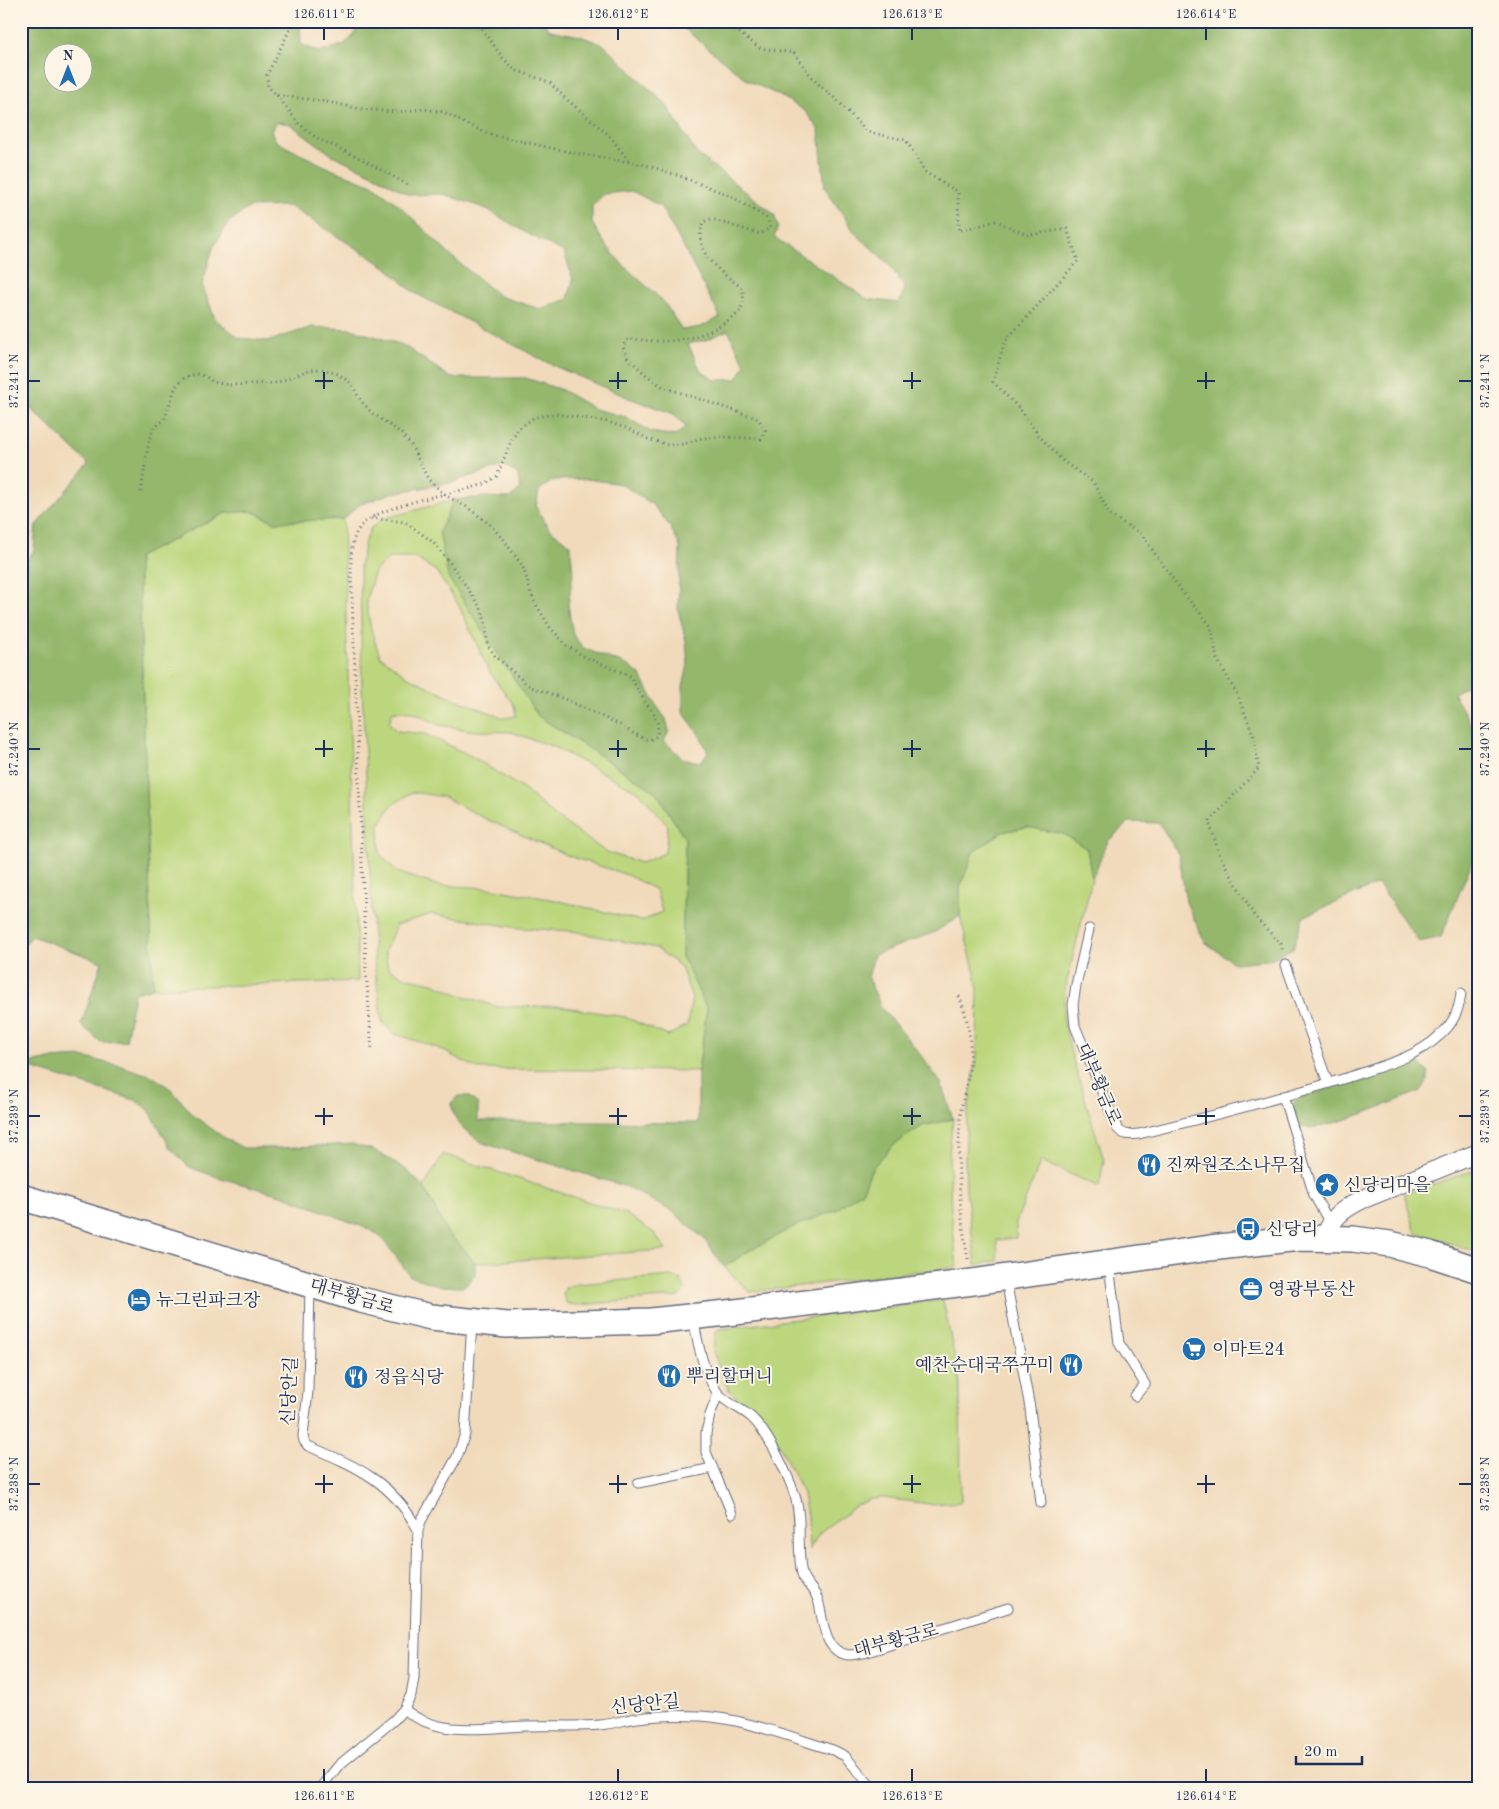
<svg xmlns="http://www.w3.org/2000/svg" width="1499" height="1809" viewBox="0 0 1499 1809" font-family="'Old Standard TT','Noto Serif KR',serif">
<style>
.green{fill:#bbd67c;stroke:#6b826d;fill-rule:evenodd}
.forest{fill:#94b76c;stroke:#587365;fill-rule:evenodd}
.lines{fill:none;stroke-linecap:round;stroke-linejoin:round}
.lane-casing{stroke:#666b7f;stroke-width:11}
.street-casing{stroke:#666b7f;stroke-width:20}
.secondary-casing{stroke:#666b7f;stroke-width:28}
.path{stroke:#666b7f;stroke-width:3;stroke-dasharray:1 4;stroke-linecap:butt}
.lane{stroke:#fff;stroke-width:9}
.street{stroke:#fff;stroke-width:18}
.secondary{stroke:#fff;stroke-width:25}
.ticks{fill:none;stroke:#1b2f5e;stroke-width:2}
.labels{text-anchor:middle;stroke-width:4;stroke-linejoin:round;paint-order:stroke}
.street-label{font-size:18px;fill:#1b2f5e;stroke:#fcf5e5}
.poi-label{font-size:18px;fill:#1b2f5e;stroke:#fcf5e5;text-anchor:start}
.neatline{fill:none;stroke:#1b2f5e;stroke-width:2}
.ticks-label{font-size:12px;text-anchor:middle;fill:#1b2f5e}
</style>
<rect width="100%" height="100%" fill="#fcf5e5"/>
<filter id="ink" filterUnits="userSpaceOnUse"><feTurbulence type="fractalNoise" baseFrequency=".02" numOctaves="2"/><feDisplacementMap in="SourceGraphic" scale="10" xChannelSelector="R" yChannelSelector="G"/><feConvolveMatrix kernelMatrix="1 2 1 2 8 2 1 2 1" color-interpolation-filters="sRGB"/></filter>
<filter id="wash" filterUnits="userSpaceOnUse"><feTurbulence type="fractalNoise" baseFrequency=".0096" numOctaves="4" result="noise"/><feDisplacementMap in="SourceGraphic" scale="20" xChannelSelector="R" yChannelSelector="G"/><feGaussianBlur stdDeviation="1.12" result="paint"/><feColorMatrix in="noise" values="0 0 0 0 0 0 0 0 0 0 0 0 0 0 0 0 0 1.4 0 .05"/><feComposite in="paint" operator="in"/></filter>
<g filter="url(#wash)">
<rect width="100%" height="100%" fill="#f1dabb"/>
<!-- green -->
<path class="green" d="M 454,500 L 439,532 L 538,716 L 656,792 L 685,839 L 682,956 L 707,1009 L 698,1071 L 478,1069 L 438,1048 L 392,1033 L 382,1021 L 374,962 L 362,685 L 360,565 L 365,541 L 371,528 L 382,519 ZM 389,558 L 415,558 L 436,571 L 459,606 L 490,673 L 514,705 L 516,716 L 504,718 L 458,700 L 408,677 L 380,656 L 371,630 L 366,600 L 375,571 ZM 393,711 L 413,712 L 439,725 L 474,731 L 511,732 L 554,747 L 639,792 L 668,826 L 665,853 L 641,863 L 606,852 L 556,817 L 523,789 L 473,757 L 425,734 L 396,731 L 389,722 ZM 412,792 L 444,797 L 490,821 L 569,856 L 627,875 L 656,890 L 662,912 L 642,921 L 555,900 L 488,888 L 436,885 L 397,872 L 380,854 L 379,825 L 391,806 ZM 432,914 L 519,928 L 572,931 L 656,948 L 681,967 L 692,998 L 687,1025 L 668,1036 L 625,1017 L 560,1006 L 498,1007 L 455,993 L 433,983 L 404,977 L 388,968 L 385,951 L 396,925 Z
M 251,511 L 275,522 L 343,519 L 358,981 L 153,988 L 138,557 L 226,513 Z
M 1027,827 L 1064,834 L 1087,849 L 1092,879 L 1065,989 L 1063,1017 L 1072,1057 L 1104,1160 L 1099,1187 L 1041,1161 L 1016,1222 L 1016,1238 L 997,1240 L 998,1261 L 976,1265 L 966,1190 L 965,1158 L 967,1116 L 977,1055 L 978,989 L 975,973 L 960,916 L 960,888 L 973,852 L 1002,832 Z
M 953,1119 L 949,1153 L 951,1209 L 957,1267 L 750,1292 L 724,1267 L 749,1251 L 795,1226 L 836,1210 L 863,1190 L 872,1168 L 893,1145 L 922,1126 Z
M 443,1154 L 626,1214 L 654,1233 L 666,1250 L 475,1263 L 465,1250 L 448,1234 L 424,1187 Z
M 1478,1169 L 1478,1252 L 1416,1233 L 1404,1194 Z
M 671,1276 L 681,1280 L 685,1290 L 678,1297 L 578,1305 L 567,1304 L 563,1295 L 566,1287 L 577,1284 Z
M 943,1300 L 960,1383 L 961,1502 L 930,1504 L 883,1498 L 870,1499 L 857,1505 L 819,1534 L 809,1550 L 808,1522 L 803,1494 L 766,1418 L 753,1406 L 738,1399 L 729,1390 L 722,1376 L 713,1351 L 716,1332 L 720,1329 Z"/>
<!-- forest -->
<path class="forest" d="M 21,21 L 304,21 L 300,30 L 301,44 L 318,52 C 338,47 355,45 358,21 L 542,21 L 550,30 L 580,36 L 604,45 L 667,106 L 696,153 L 774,214 L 778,227 L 774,237 L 867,299 L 899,303 L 905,288 L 889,264 L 855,233 L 825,188 L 819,130 L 805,111 L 784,98 L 747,80 L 675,21 L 1478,21 L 1478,680 L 1453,693 L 1478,737 L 1478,848 L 1441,937 L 1419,942 L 1378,884 L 1303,917 L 1293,948 L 1268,960 L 1234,963 L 1205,942 L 1186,902 L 1179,855 L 1159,823 L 1129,822 L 1108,841 L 1092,879 L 1087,849 L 1064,834 L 1027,827 L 1002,832 L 973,852 L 960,888 L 960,916 L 935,932 L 874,955 L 868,978 L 882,1009 L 913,1045 L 941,1083 L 953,1119 L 922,1126 L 893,1145 L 872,1168 L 863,1190 L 836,1210 L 795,1226 L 749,1251 L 724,1267 L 704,1239 L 673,1212 L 627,1187 L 483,1143 C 464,1129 456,1127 451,1103 L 458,1096 L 468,1096 L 478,1104 L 478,1121 L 698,1123 L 698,1071 L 707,1009 L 682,956 L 685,839 L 656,792 L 538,716 L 448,577 L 439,532 L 454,500 L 485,497 L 510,498 L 520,489 L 518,475 L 503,466 L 450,483 L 392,493 L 359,505 L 343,519 L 275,522 L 251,511 L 226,513 L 138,557 L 153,988 L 134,993 L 126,1041 L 101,1042 L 81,1025 L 102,962 L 32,936 L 21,949 L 21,568 L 34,550 L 36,525 L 89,464 L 21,399 ZM 52,52 L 82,52 L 82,82 L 52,82 ZM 277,122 L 290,124 L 332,155 L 371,173 L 409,195 L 443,194 L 487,209 L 526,233 L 564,252 L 573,280 L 568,299 L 540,309 L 499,296 L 451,256 L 399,205 L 373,185 L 331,169 L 296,152 L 276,141 L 271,131 ZM 632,191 L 660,206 L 678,237 L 720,317 L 701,327 L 682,330 L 664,302 L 623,265 L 605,244 L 592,223 L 592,206 L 604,194 ZM 289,206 L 386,267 L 413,292 L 552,365 L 629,398 L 674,414 L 686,427 L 675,436 L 651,432 L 626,417 L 594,409 L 562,390 L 526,378 L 451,378 L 403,345 L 351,329 L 312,327 L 269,341 L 239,338 L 215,319 L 202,284 L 213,248 L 229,222 L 250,207 ZM 728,330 L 745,365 L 737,379 L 715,380 L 701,371 L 688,344 L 706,340 ZM 587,479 L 621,484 L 652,504 L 670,526 L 680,547 L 678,610 L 686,641 L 688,665 L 683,687 L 683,712 L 699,734 L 708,752 L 701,762 L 683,759 L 664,741 L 669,731 L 666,719 L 656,705 L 641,676 L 629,666 L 583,648 L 573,635 L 568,605 L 573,573 L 570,544 L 550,530 L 536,507 L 539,490 L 554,480 Z
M 82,1057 L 121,1066 L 152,1076 L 171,1089 L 194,1116 L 223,1137 L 243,1148 L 279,1148 L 352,1144 L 376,1151 L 405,1169 L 424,1187 L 448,1234 L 465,1250 L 475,1263 L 475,1276 L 463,1287 L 441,1286 L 410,1276 L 384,1240 L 371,1230 L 284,1196 L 217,1177 L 189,1167 L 171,1149 L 149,1110 L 135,1100 L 21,1065 L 50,1059 Z
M 1408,1063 L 1420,1064 L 1428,1072 L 1428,1080 L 1421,1091 C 1400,1099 1322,1133 1304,1127 C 1295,1125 1292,1114 1291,1106 L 1297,1099 Z"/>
</g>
<g filter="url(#ink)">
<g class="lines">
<!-- lane casing -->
<g class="lane-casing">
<path id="lane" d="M 1089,929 L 1076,985 L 1073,1005 L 1075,1026 L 1117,1128 C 1123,1136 1130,1135 1139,1134 C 1208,1117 1278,1099 1346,1078 C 1378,1067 1414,1059 1439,1036 C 1453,1024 1459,1011 1461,993
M 1286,965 L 1328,1083
M 1283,1096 L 1314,1195 L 1330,1223
M 1109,1265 L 1119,1343 L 1145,1384 L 1135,1396
M 1006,1280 L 1030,1408 L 1041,1503
M 310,1285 L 308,1391 L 303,1436 L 304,1441 L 308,1446 C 356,1466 392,1481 418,1530
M 693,1317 C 698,1343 702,1370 717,1392 C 725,1403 741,1408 751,1417 C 767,1431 788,1474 795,1496 C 803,1521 796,1549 802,1574 C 805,1584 815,1590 818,1600 C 824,1619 822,1652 849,1655 C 854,1655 859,1653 864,1653 L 1008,1608
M 718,1394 L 710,1415 L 706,1433 L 706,1452 L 732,1514
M 638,1483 L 713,1468
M 404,1709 C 437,1737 484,1728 524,1726 C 549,1725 575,1727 600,1725 C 612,1724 624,1720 637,1718 C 658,1715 680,1715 701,1716 C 742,1718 793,1738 833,1750 L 845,1756 L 869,1784 L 875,1788
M 320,1788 L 339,1765 L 394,1720 L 404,1709 L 411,1695 L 414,1678 L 418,1530 L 421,1521 L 457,1457 L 465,1434 L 472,1323"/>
</g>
<!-- street casing -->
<g class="street-casing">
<path id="street" d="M 1324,1238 C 1333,1217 1341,1210 1361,1200 L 1478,1153"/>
</g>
<!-- secondary casing -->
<g class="secondary-casing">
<path id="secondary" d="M 21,1197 L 361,1300 L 431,1317 L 507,1325 L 651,1321 L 727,1313 L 973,1282 L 1210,1248 L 1300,1238 L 1353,1239 L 1390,1244 L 1430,1254 L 1478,1270"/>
</g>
<!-- path -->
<path class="path" d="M 294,21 L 267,75 L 268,87 L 277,95 L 327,102 L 361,109 L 397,112 L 423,109 L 444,112 L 462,122 L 489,134 L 574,153 L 646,165 L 677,175 L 731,196 L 768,219 L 770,228 L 760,234 L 711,219 L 703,222 C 693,255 720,271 742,288 C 744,295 744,304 740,311 C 738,314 734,316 731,318 C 711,334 683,342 657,341 C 646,341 637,338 626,340 L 623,347 L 628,358 L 645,374 L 663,387 L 759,419 L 765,430 L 761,439 L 728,437 L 702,438 L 684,444 L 668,445 L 648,439 L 629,429 L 608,422 L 556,414 L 535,417 L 519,428 L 511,441 L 497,476 L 485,484 L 471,488 C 444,495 377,506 360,527 C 351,539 351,554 351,568 L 366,970 L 372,1050
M 476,21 L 503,58 L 515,70 L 549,82 L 565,98 L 609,135 L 629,161
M 723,21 L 760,48 L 794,53 L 814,80 L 842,105 L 867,132 L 906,140 L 925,172 L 958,192 L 959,231 L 996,221 L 1028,235 L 1067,229 L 1078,261 L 1005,341 L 993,382 L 1019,408 L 1039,436 L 1064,462 L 1093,482 L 1109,514 L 1141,534 L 1183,593 L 1211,626 L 1217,659 L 1237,694 L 1253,734 L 1259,768 L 1209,822 L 1220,856 L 1255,917 L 1281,944 L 1283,952
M 277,95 L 298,123 L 315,137 L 364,160 L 408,185
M 141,492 L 149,439 L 154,428 L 164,420 L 176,386 L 185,377 L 196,374 L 205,376 L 213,382 L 229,385 L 276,383 L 309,370 L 322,369 L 338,374 L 351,383 L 361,401 L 372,413 L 401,433 L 411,445 L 428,479 L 445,495 L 467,507 L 488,523 L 504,540 L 523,567 L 533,599 L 549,626 L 566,645 L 585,657 L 630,676 L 644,700 L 655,715 L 658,725 L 657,736 L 649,740 L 636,735 L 620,725 L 567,700 L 529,686 L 496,657 L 487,644 L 486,625 L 482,610 L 451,564 L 433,542 L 405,522 L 371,518
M 959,996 C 970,1023 973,1049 968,1078 C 965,1091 961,1105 960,1119 C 957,1166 959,1213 968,1259"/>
<!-- lane -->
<use href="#lane" class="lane"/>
<!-- street -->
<use href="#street" class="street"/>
<!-- secondary -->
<use href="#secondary" class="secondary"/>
</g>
</g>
<!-- ticks -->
<path class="ticks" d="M 324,28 L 324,40M 618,28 L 618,40M 912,28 L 912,40M 1206,28 L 1206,40M 324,372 L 324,389M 618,372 L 618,389M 912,372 L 912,389M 1206,372 L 1206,389M 28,381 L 40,381M 315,381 L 333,381M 609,381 L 627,381M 903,381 L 921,381M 1197,381 L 1215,381M 1459,381 L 1472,381M 324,740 L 324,757M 618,740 L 618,757M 912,740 L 912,757M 1206,740 L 1206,757M 28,749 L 40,749M 315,749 L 333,749M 609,749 L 627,749M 903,749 L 921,749M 1197,749 L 1215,749M 1459,749 L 1472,749M 324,1108 L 324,1125M 618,1108 L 618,1125M 912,1108 L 912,1125M 1206,1108 L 1206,1125M 28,1116 L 40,1116M 315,1116 L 333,1116M 609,1116 L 627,1116M 903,1116 L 921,1116M 1197,1116 L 1215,1116M 1459,1116 L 1472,1116M 324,1475 L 324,1493M 618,1475 L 618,1493M 912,1475 L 912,1493M 1206,1475 L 1206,1493M 28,1484 L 40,1484M 315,1484 L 333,1484M 609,1484 L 627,1484M 903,1484 L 921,1484M 1197,1484 L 1215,1484M 1459,1484 L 1472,1484M 324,1769 L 324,1782M 618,1769 L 618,1782M 912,1769 L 912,1782M 1206,1769 L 1206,1782"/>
<!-- icons -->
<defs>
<g id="restaurant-disc" transform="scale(1.25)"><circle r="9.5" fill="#1f6fb2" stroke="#fcf5e5"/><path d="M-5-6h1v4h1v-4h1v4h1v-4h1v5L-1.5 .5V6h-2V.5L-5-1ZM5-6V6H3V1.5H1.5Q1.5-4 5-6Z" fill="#fff"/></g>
<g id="sight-disc" transform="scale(1.25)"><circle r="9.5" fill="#1f6fb2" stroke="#fcf5e5"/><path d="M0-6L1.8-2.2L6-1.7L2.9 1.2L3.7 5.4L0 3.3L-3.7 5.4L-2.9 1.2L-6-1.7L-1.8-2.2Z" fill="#fff"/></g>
<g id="bus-disc" transform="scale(1.25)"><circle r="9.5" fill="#1f6fb2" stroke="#fcf5e5"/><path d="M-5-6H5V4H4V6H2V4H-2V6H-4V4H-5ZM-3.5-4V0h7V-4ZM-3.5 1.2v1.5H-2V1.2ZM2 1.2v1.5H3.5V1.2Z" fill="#fff"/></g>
<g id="office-disc" transform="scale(1.25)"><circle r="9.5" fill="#1f6fb2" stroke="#fcf5e5"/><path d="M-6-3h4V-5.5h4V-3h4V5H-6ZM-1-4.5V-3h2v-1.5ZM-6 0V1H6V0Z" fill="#fff"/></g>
<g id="hotel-disc" transform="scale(1.25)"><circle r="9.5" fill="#1f6fb2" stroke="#fcf5e5"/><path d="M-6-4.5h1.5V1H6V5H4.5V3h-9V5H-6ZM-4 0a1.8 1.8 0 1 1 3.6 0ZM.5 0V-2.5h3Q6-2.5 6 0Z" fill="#fff"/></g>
<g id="supermarket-disc" transform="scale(1.25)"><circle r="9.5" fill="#1f6fb2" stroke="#fcf5e5"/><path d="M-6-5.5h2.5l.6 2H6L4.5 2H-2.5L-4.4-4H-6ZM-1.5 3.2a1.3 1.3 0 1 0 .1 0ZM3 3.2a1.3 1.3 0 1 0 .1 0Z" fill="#fff"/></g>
</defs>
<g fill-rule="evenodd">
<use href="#restaurant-disc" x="1149" y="1165"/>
<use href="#sight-disc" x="1327" y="1185"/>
<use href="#bus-disc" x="1248" y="1229"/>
<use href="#office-disc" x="1251" y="1289"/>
<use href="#hotel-disc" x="139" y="1300"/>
<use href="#supermarket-disc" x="1194" y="1349"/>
<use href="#restaurant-disc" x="1071" y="1365"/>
<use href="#restaurant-disc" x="669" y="1376"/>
<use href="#restaurant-disc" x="356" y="1377"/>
</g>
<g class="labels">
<!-- street labels -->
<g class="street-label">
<text transform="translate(1099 1084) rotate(67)" y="6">대부황금로</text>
<text transform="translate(352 1296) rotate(16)" y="6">대부황금로</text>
<text transform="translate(289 1391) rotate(-87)" y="6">신당안길</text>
<text transform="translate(896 1640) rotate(-15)" y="6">대부황금로</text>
<text transform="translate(645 1704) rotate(-6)" y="6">신당안길</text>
</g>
<!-- poi labels -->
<g class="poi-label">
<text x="1166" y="1171">진짜원조소나무집</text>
<text x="1344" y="1191">신당리마을</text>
<text x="1266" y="1235">신당리</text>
<text x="1268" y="1295">영광부동산</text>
<text x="156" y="1306">뉴그린파크장</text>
<text x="1212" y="1355">이마트24</text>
<text x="1054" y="1371" text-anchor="end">예찬순대국쭈꾸미</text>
<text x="686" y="1382">뿌리할머니</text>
<text x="374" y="1383">정읍식당</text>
</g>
</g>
<!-- margin -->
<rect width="1499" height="1809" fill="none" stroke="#fcf5e5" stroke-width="55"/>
<!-- north arrow -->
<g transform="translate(68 68)"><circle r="24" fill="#fcf5e5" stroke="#a2a6af"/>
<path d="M0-4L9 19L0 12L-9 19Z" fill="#1f6fb2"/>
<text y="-8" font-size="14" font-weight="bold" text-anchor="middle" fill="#1b2f5e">N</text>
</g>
<!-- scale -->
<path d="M1296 1756v8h66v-8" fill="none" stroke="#1b2f5e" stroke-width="2.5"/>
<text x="1304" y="1756" font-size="15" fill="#1b2f5e" stroke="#fcf5e5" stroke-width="4" paint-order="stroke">20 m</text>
<rect x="28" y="28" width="1444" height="1754" class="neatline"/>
<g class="ticks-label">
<text x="324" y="18">126.611°E</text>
<text x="618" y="18">126.612°E</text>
<text x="912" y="18">126.613°E</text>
<text x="1206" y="18">126.614°E</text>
<text transform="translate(14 381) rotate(-90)" y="4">37.241°N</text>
<text transform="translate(1485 381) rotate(-90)" y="4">37.241°N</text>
<text transform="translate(14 749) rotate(-90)" y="4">37.240°N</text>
<text transform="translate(1485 749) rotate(-90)" y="4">37.240°N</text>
<text transform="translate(14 1116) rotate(-90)" y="4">37.239°N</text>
<text transform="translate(1485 1116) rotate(-90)" y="4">37.239°N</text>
<text transform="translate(14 1484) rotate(-90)" y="4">37.238°N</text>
<text transform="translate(1485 1484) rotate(-90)" y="4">37.238°N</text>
<text x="324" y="1800">126.611°E</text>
<text x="618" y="1800">126.612°E</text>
<text x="912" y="1800">126.613°E</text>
<text x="1206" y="1800">126.614°E</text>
</g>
</svg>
